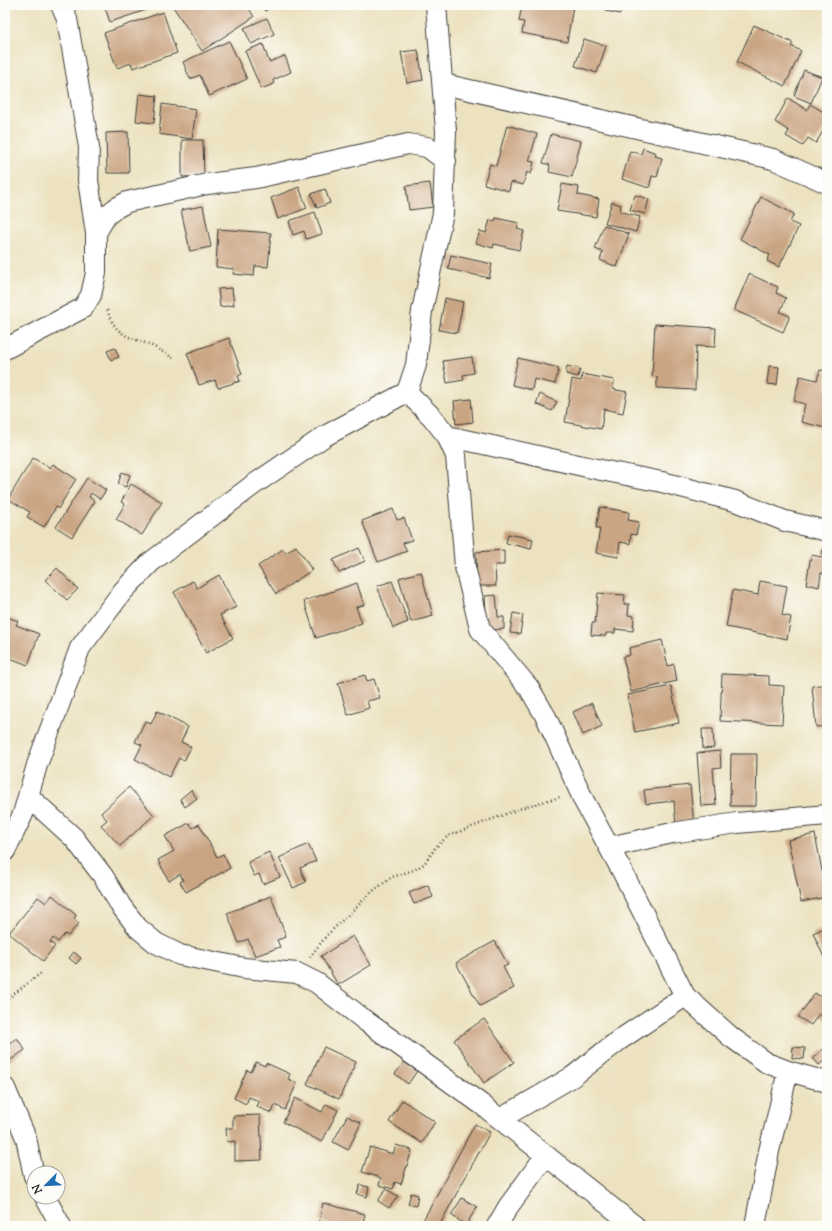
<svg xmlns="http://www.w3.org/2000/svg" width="832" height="1231" viewBox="0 0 832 1231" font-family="'Sorts Mill Goudy',serif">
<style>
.building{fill:#caa583}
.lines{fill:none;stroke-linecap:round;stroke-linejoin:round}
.minor-casing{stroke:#3b3a35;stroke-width:22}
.path{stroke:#3b3a35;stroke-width:2.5;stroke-dasharray:1 3;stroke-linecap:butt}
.minor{stroke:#fff;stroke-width:20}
</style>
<rect width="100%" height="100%" fill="#fdfcf7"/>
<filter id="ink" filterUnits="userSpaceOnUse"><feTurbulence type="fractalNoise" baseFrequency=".025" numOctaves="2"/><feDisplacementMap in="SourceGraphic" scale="8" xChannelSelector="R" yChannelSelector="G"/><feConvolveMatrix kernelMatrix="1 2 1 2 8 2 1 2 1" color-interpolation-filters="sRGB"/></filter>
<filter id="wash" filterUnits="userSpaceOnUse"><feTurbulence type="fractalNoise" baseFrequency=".012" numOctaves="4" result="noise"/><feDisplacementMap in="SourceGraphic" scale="16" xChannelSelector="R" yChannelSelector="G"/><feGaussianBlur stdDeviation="0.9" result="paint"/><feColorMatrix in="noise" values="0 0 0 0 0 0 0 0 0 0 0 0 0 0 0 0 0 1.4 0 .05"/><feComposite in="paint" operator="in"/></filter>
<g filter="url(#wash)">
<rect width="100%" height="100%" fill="#ece2c0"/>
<g id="blocks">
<!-- building -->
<path class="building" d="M 104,5 L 151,5 L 152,8 L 110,22 Z
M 172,5 L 247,5 L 254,17 L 202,51 Z
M 261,5 L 275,5 L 265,11 Z
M 522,5 L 573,6 L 567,42 L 522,33 L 524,22 L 519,21 Z
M 607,5 L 622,5 L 620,14 L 606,11 Z
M 163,12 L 177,53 L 133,68 L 131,63 L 117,68 L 104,33 Z
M 267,18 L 274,34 L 251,44 L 244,28 Z
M 754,25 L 793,43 L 791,46 L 801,51 L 785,86 L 737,62 Z
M 584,39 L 606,46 L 597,73 L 575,66 Z
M 229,41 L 247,79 L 209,96 L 200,75 L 190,79 L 183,62 Z
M 263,44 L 269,62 L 285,56 L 291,72 L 273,80 L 274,84 L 261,89 L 245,51 Z
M 418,50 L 423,80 L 407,83 L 401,52 Z
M 804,70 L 822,77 L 811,103 L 794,96 Z
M 139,94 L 157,96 L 154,123 L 136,121 Z
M 788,98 L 807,110 L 810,104 L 827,114 L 827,124 L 816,143 L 808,138 L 803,146 L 786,136 L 789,131 L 775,122 Z
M 162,104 L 196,109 L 192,139 L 159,134 Z
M 507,125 L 537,134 L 529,161 L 534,162 L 531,174 L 527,172 L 523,185 L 511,182 L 509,191 L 484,184 L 490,164 L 496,166 Z
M 128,132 L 129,173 L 107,173 L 106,133 Z
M 551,134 L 581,141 L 572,177 L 549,172 L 550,165 L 543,163 Z
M 182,140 L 203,140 L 204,176 L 182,177 Z
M 643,148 L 656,153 L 655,156 L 662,158 L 657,177 L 652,176 L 649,188 L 622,179 L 630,151 L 641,154 Z
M 430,183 L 433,207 L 409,210 L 406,186 Z
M 562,184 L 579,187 L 578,195 L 599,199 L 596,217 L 557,211 Z
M 299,187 L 307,208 L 278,219 L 271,198 Z
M 325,189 L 330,203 L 317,208 L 311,194 Z
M 635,195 L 649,199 L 645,214 L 630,210 Z
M 761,197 L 794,214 L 790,222 L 799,226 L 779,267 L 767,261 L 770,255 L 740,239 Z
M 612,202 L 621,205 L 620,211 L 640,217 L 636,232 L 605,223 Z
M 203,206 L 211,247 L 190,251 L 181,210 Z
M 315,212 L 322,234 L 306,239 L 304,231 L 293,235 L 289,221 Z
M 496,218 L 519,223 L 517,229 L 524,231 L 519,250 L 494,244 L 493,248 L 476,243 L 480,231 L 486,233 L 490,220 L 495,221 Z
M 604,225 L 629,234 L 617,267 L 600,260 L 603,252 L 595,249 Z
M 218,229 L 271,233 L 268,267 L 255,266 L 254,276 L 233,274 L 234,269 L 216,267 Z
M 451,255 L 492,264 L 489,278 L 448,269 Z
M 749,274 L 778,287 L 776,293 L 786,298 L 780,312 L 790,316 L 783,332 L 734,310 Z
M 232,288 L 234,305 L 220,307 L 218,289 Z
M 445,298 L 463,302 L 457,333 L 439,330 Z
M 655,324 L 716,328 L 715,347 L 696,346 L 695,390 L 657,388 L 657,377 L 652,376 Z
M 229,338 L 242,374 L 238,376 L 240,381 L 218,388 L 215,380 L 199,385 L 187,353 Z
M 115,348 L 119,357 L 111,360 L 107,351 Z
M 472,357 L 474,373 L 463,375 L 464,380 L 447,383 L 443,361 Z
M 518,358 L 559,368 L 555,384 L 534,379 L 532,390 L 512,385 Z
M 567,366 L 580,369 L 578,377 L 566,374 Z
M 769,366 L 779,367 L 777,385 L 767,384 Z
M 820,370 L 827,371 L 826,428 L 801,422 L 805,404 L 794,401 L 800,376 L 817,380 Z
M 582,374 L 614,380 L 612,389 L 627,392 L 623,413 L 604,409 L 601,429 L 565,422 L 572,379 L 581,381 Z
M 540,394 L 557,402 L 552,411 L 536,404 Z
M 471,399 L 473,422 L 456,424 L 454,401 Z
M 33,458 L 50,468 L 53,464 L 76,479 L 58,509 L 56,507 L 44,527 L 27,517 L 30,512 L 8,499 Z
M 122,472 L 130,475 L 126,487 L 118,484 Z
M 87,478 L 106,490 L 100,499 L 91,493 L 89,497 L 95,501 L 72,537 L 56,527 Z
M 131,484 L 162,502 L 142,535 L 116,519 L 125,504 L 121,502 Z
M 600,507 L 629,512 L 628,520 L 639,522 L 636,535 L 631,534 L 630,544 L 620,542 L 618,557 L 596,553 L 600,528 L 596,528 Z
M 393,509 L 397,520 L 404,518 L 412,540 L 403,543 L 407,551 L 378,562 L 362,521 Z
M 508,534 L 533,539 L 531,549 L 506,543 Z
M 296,546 L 312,570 L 276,594 L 258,566 L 283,549 L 286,553 Z
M 823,547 L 827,548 L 827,556 L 822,555 Z
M 359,548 L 365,561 L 339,573 L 333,560 Z
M 504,550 L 504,565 L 495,565 L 496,586 L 477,586 L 476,552 Z
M 811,555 L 827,558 L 827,574 L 821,573 L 819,587 L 806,584 Z
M 57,568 L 78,589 L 67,600 L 45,580 Z
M 421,572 L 433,616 L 411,622 L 399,578 Z
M 219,575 L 236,607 L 220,615 L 233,638 L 206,653 L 174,592 L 193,581 L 197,588 Z
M 392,581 L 408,622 L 393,628 L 377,586 Z
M 760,581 L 787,586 L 782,615 L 791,617 L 787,639 L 726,627 L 733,590 L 758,595 Z
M 357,583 L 364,605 L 356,607 L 362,623 L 316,638 L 304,601 Z
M 598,593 L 625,595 L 624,604 L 629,604 L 628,615 L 634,616 L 633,631 L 615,629 L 615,633 L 606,633 L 606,636 L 591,635 L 592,623 L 595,623 Z
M 496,595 L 498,617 L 504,617 L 504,629 L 487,630 L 485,596 Z
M 513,613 L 523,615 L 520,634 L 510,633 Z
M 5,616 L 18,621 L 16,625 L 39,634 L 28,665 L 5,656 Z
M 662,640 L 668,666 L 674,664 L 677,681 L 631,692 L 623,657 L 630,655 L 629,648 Z
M 722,674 L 769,676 L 769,685 L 784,686 L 782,724 L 720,721 Z
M 365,675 L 367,681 L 374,679 L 380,698 L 367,701 L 369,708 L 348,715 L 338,683 Z
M 827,684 L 827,726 L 816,727 L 812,686 Z
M 671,686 L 679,723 L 635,732 L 627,695 Z
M 592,703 L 602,726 L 583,735 L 573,712 Z
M 157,711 L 188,727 L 181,742 L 191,747 L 184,761 L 179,758 L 169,777 L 135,759 L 142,745 L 135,742 L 145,721 L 151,724 Z
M 702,729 L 713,729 L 714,748 L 703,749 Z
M 720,751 L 721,767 L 713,768 L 716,805 L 701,806 L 697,753 Z
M 731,754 L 757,754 L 756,806 L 730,806 Z
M 690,785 L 694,825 L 676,827 L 674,801 L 646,804 L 644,790 Z
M 129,787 L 154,815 L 120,846 L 101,825 L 107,820 L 101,813 Z
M 191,790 L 197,798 L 185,807 L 180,799 Z
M 189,823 L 193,828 L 199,824 L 217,857 L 223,854 L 230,868 L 186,892 L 180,882 L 183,880 L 180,874 L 169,881 L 158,860 L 174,851 L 165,836 Z
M 815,834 L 822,871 L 827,870 L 827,897 L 801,902 L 788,840 Z
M 308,844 L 316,861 L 300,868 L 306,882 L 293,888 L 279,858 Z
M 269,852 L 280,877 L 263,884 L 259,874 L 254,876 L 248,862 Z
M 428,885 L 433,897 L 414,904 L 409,893 Z
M 52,895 L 76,915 L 74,919 L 79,923 L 68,936 L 65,934 L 58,942 L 53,938 L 50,942 L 55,946 L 43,961 L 9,933 L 38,897 L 46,903 Z
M 271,896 L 286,937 L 277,940 L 280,947 L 255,956 L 248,939 L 239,943 L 227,913 Z
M 827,927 L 827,964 L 813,933 Z
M 353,936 L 371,965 L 338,985 L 321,956 Z
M 495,941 L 508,965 L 503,967 L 514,988 L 480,1006 L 456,963 Z
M 74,952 L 81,958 L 76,964 L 69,958 Z
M 815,993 L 827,1001 L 827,1019 L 819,1014 L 811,1025 L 798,1017 Z
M 484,1019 L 514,1062 L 484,1083 L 454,1040 Z
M 17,1038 L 25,1050 L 5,1064 L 5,1046 Z
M 324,1047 L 356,1062 L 339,1099 L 307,1084 Z
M 793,1047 L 805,1048 L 804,1059 L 792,1058 Z
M 823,1049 L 827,1053 L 827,1058 L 819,1065 L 813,1058 Z
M 256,1062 L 265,1066 L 266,1063 L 290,1074 L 288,1079 L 297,1083 L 285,1110 L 275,1105 L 272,1113 L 257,1107 L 259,1101 L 249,1097 L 246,1104 L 234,1098 L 247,1070 L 251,1072 Z
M 404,1062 L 417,1071 L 408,1084 L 395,1074 Z
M 295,1098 L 322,1112 L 326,1104 L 338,1110 L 322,1142 L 283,1122 Z
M 402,1100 L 435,1122 L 422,1143 L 389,1122 Z
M 260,1115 L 262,1160 L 235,1161 L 235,1141 L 227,1142 L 226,1128 L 233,1128 L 233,1116 Z
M 347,1116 L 361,1123 L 348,1150 L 333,1142 Z
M 475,1124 L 490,1132 L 439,1226 L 420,1226 Z
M 396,1145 L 412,1150 L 401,1184 L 395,1182 L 393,1189 L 379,1185 L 381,1178 L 362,1172 L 370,1147 L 393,1154 Z
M 360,1185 L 369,1187 L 367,1197 L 357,1194 Z
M 386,1189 L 398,1196 L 389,1208 L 378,1201 Z
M 411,1193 L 418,1195 L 416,1206 L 408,1204 Z
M 462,1198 L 477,1207 L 466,1225 L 451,1215 Z
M 323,1203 L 365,1214 L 362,1226 L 337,1226 L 319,1221 Z"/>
</g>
</g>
<g filter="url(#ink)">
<use href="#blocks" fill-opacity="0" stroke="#3b3a35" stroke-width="1"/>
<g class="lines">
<!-- minor casing -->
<g class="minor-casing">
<path id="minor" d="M 61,5 L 67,19 L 82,106 L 89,147 L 88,180 L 96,233
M 443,84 L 773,159 L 827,183
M 5,349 L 83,308 L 91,295 L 96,273 L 96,233 L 106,216 L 116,208 L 127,202 L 207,184 L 256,178 L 408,144 L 427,147 L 446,161
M 407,392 L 433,418 L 447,436 L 456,456 L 465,567 L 480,629 L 529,688 L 546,717 L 584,801 L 622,871 L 685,996 L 731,1037 L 767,1063 L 788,1071 L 827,1082
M 447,436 L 601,470 L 662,482 L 735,501 L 785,521 L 827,531
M 29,797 L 74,838 L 103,876 L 121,906 L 138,928 L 156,943 L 180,955 L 244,968 L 297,973 L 317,983 L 367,1022 L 481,1104 L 635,1226
M 609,847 L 672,833 L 737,823 L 827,815
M 5,851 L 23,814 L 37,765 L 80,648 L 123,591 L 151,562 L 253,485 L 325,436 L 407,392 L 416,365 L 422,311 L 443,213 L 446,131 L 436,5
M 5,1088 L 26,1138 L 34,1176
M 500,1119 L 572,1077 L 618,1041 L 685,996
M 45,1197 L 61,1226
M 497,1226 L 508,1207 L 546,1155
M 755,1226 L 769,1151 L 788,1071"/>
</g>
<!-- path -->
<path class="path" d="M 107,310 C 116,335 126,336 148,344 C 157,348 165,353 173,358
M 310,957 L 327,935 L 373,891 L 392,877 L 414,870 L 424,864 L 436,847 L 448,836 L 527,806 L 560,797
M 5,1001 L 41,973"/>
<!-- minor -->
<use href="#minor" class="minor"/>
</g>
</g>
<!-- margin -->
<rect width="832" height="1231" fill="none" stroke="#fdfcf7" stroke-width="20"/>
<!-- north arrow -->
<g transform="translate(46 1185) rotate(246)"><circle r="19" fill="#fdfcf7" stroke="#a3a29f"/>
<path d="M0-3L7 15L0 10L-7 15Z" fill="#1f6fb2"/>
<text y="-6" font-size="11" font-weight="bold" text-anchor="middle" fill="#1c1c1c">N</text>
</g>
</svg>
